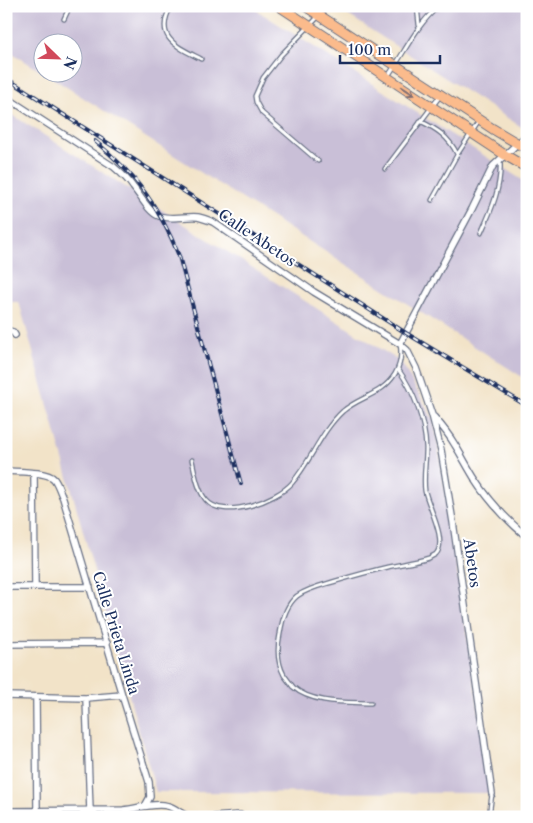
<svg xmlns="http://www.w3.org/2000/svg" width="533" height="823" viewBox="0 0 533 823" font-family="'Libre Caslon Text',serif">
<style>
.industrial{fill:#c9bfd7}
.lines{fill:none;stroke-linecap:round;stroke-linejoin:round}
.lane-casing{stroke:#666e83;stroke-width:5.5}
.street-casing{stroke:#666e83;stroke-width:8}
.primary-casing{stroke:#666e83;stroke-width:11}
.lane{stroke:#fff;stroke-width:3}
.street{stroke:#fff;stroke-width:5.5}
.primary{stroke:#fbbb8c;stroke-width:9}
.rail-casing{stroke:#1b2f5e;stroke-width:4}
.rail{stroke:#fff;stroke-width:2;stroke-dasharray:5.5;stroke-linecap:butt}
.oneway{stroke:#806e73}
.labels{text-anchor:middle;stroke-width:4;stroke-linejoin:round;paint-order:stroke}
.street-label{font-size:15px;fill:#1b2f5e;stroke:#fff}
</style>
<rect width="100%" height="100%" fill="#fff"/>
<filter id="ink" filterUnits="userSpaceOnUse"><feTurbulence type="fractalNoise" baseFrequency=".02" numOctaves="2"/><feDisplacementMap in="SourceGraphic" scale="10" xChannelSelector="R" yChannelSelector="G"/><feConvolveMatrix kernelMatrix="1 2 1 2 8 2 1 2 1" color-interpolation-filters="sRGB"/></filter>
<filter id="wash" filterUnits="userSpaceOnUse"><feTurbulence type="fractalNoise" baseFrequency=".0096" numOctaves="4" result="noise"/><feDisplacementMap in="SourceGraphic" scale="20" xChannelSelector="R" yChannelSelector="G"/><feGaussianBlur stdDeviation="1.12" result="paint"/><feColorMatrix in="noise" values="0 0 0 0 0 0 0 0 0 0 0 0 0 0 0 0 0 1.4 0 .05"/><feComposite in="paint" operator="in"/></filter>
<g filter="url(#wash)">
<rect width="100%" height="100%" fill="#f2e3c8"/>
<!-- industrial -->
<path class="industrial" d="M 6,6 L 250,6 L 527,183 L 527,380 L 43,72 L 72,72 L 72,42 L 42,42 L 42,72 L 6,49 Z
M 334,6 L 527,6 L 527,128 L 526,130 Z
M 6,111 L 401,362 L 434,421 L 491,793 L 156,792 L 19,302 L 6,302 Z"/>
</g>
<g filter="url(#ink)">
<g class="lines">
<!-- lane casing -->
<g class="lane-casing">
<path id="lane" d="M 171,6 C 154,38 176,46 201,59
M 417,6 L 419,25
M 64,19 L 70,6
M 388,76 C 405,52 416,25 439,6
M 420,121 C 437,129 449,137 457,154
M 519,141 L 527,132
M 318,161 L 262,113 L 256,102 L 255,96 L 263,78 L 281,55 L 319,16
M 385,169 L 440,96
M 432,200 L 457,155 L 479,121
M 481,233 C 492,209 502,186 500,160
M 192,460 C 195,472 197,489 206,500 C 223,521 277,500 292,483 C 311,461 321,431 343,411 C 361,396 382,395 395,374 C 401,364 402,355 400,344
M 371,703 C 347,702 312,704 293,687 C 290,683 287,679 284,675 C 277,662 277,648 280,634 C 282,620 286,605 297,596 C 308,588 323,585 336,581 C 353,576 371,571 388,567 C 402,564 416,562 429,558 C 430,557 435,555 436,554 C 448,541 428,506 425,491 C 423,477 426,462 426,448 C 425,421 414,391 398,369
M 488,817 L 490,809 L 492,794"/>
</g>
<!-- street casing -->
<g class="street-casing">
<path id="street" d="M 6,97 L 114,167 C 121,173 128,179 133,187 C 140,195 149,213 159,216 C 172,220 185,216 198,217 C 203,218 208,220 213,222 L 314,292 L 400,344 L 407,350 L 416,368 L 432,415 L 441,450 L 453,522 L 492,794
M 6,330 L 13,332 L 15,335
M 400,344 L 472,209 L 493,166 L 517,144
M 434,417 C 442,426 449,435 455,445 C 462,456 468,468 475,479 C 489,501 507,520 527,537
M 6,471 C 17,472 47,471 54,479 C 58,484 60,492 63,498 L 122,695 L 149,782 L 150,797 L 145,806
M 34,473 L 35,587
M 6,587 L 90,587
M 6,644 L 107,643
M 6,696 L 86,698 L 122,695
M 36,697 L 37,811
M 86,698 L 90,811
M 6,811 L 123,810 C 137,809 155,802 168,806 C 176,808 182,815 190,817
M 215,817 L 240,815"/>
</g>
<!-- primary casing -->
<g class="primary-casing">
<path id="primary" d="M 279,6 L 505,155 L 527,168
M 305,6 L 493,129 L 527,149"/>
</g>
<!-- lane -->
<use href="#lane" class="lane"/>
<!-- street -->
<use href="#street" class="street"/>
<!-- primary -->
<use href="#primary" class="primary"/>
<!-- rail casing -->
<g class="rail-casing">
<path id="rail" d="M 6,78 L 406,333 L 527,406
M 95,141 C 136,175 159,206 179,256 L 241,484"/>
</g>
<!-- rail -->
<use href="#rail" class="rail"/>
</g>
<!-- one-way arrows -->
<defs><path id="oneway-shaft" d="M-6 0H5M1.5-3L5.5 0L1.5 3" fill="none" stroke-width="1.6" stroke-linecap="round" stroke-linejoin="round" transform="scale(1.25)"/></defs>
<use class="oneway" href="#oneway-shaft" transform="translate(408 91) rotate(33)"/>
</g>
<g class="labels">
<!-- street labels -->
<g class="street-label">
<text transform="translate(257 238) rotate(34)" y="5">Calle Abetos</text>
<text transform="translate(472 563) rotate(82)" y="5">Abetos</text>
<text transform="translate(116 633) rotate(73)" y="5">Calle Prieta Linda</text>
</g>
</g>
<!-- margin -->
<rect width="533" height="823" fill="none" stroke="#fff" stroke-width="25"/>
<!-- north arrow -->
<g transform="translate(58 58) rotate(113)"><circle r="24" fill="#ffffff" stroke="#a4acbf"/>
<path d="M0-4L9 19L0 12L-9 19Z" fill="#d1495b"/>
<text y="-8" font-size="14" font-weight="bold" text-anchor="middle" fill="#1b2f5e">N</text>
</g>
<!-- scale -->
<path d="M340 55v8h100v-8" fill="none" stroke="#1b2f5e" stroke-width="2.5"/>
<text x="348" y="55" font-size="15" fill="#1b2f5e" stroke="#ffffff" stroke-width="4" paint-order="stroke">100 m</text>
</svg>
